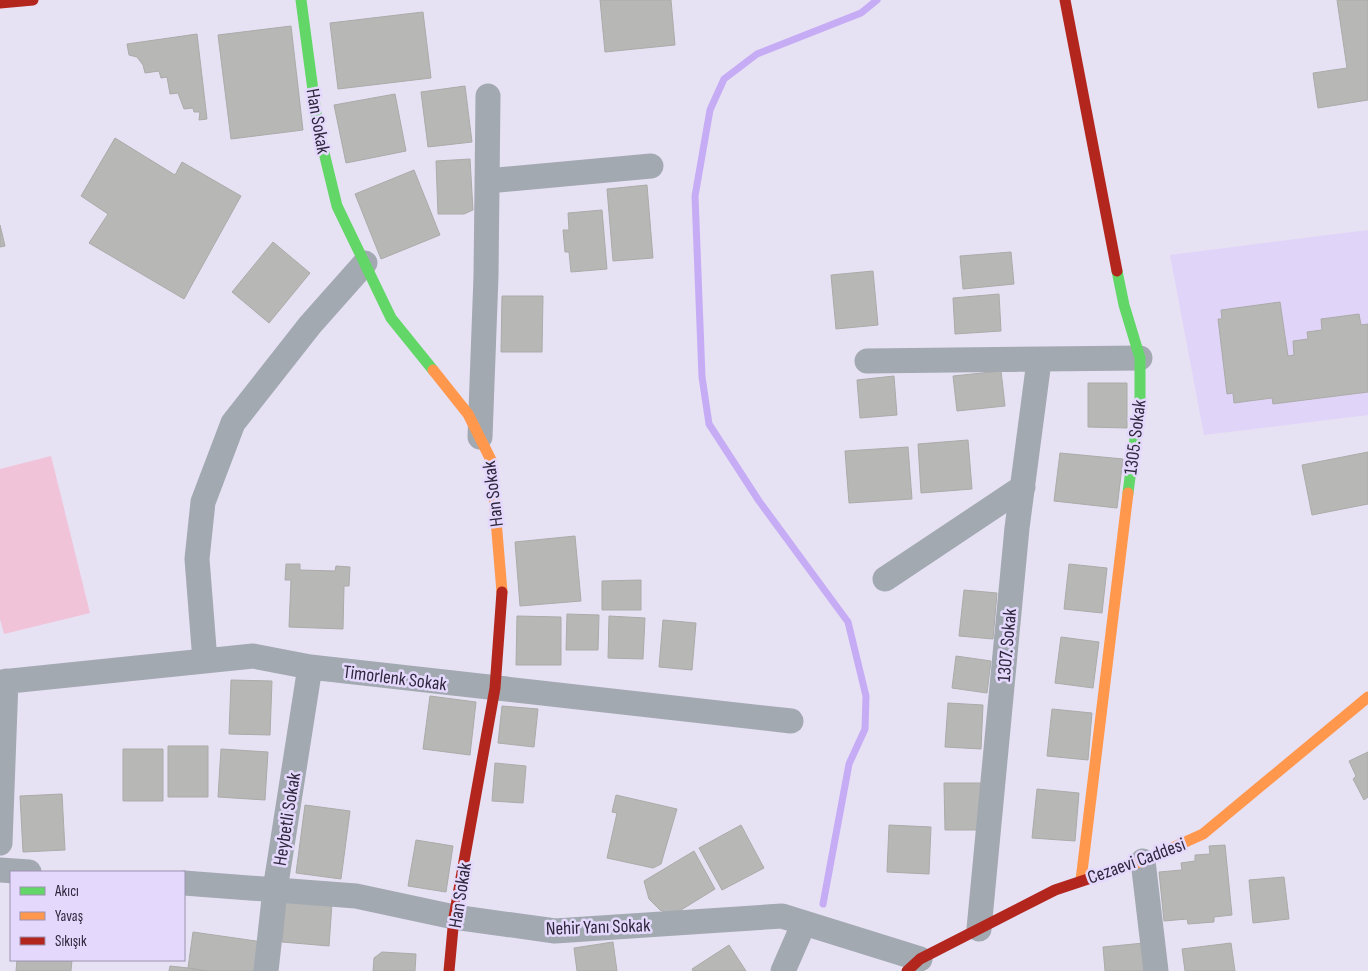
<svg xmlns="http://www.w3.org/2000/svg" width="1368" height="971" viewBox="0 0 1368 971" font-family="'Sofia Sans Condensed',sans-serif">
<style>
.built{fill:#e0d4f8}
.green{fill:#f1c3d8}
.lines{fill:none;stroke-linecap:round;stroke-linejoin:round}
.stream{stroke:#c6acf4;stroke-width:7}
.building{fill:#b7b7b5;stroke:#ababa9}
.street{stroke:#a2a9b1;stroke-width:25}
.fast{stroke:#63d668;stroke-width:11}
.slow{stroke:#ff974d;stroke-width:11}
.jam{stroke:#b3261e;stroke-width:11}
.labels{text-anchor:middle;stroke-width:5;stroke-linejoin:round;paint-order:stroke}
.street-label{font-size:19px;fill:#2f273d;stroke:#e4d9fc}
</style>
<rect width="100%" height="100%" fill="#e7e1f4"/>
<!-- built -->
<path class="built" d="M 1368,230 L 1368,415 L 1204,435 L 1170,255 Z"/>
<!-- green -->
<path class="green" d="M 51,456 L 90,613 L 4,634 L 0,619 L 0,469 Z"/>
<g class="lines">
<!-- stream -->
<path class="stream" d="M 823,904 L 849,764 L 865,729 L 866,696 L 848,622 L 759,501 L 709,424 L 702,377 L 695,196 L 710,110 L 724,79 L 757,54 L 861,13 L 877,0"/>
</g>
<!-- building -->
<path class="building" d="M 600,0 L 671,0 L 675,45 L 605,52 Z
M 1337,0 L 1368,0 L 1368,100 L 1318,108 L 1313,73 L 1347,68 Z
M 423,12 L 431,78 L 338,89 L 330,23 Z
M 291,26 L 303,130 L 231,139 L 218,35 Z
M 197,34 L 207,119 L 199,120 L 200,112 L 194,112 L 193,108 L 184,109 L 178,93 L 170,94 L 167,77 L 161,78 L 159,71 L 145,73 L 143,65 L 137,57 L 129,55 L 127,44 Z
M 465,86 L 472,142 L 428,147 L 421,92 Z
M 395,94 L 406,151 L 346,163 L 334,105 Z
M 115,138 L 175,175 L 182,162 L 241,196 L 184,299 L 89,243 L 108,214 L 81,196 Z
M 470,159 L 473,210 L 464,214 L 438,214 L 436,161 Z
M 414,170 L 440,235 L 381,259 L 355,194 Z
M 647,185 L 653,258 L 613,261 L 607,189 Z
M 602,210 L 607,269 L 571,272 L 569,252 L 565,252 L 563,230 L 569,230 L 568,213 Z
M 0,225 L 5,246 L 0,247 Z
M 273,242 L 310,273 L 269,323 L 232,292 Z
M 1011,252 L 1014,284 L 963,289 L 960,256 Z
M 873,271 L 878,325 L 836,329 L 831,275 Z
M 999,294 L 1001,331 L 955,334 L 953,298 Z
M 502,296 L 543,296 L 542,352 L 501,352 Z
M 1280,302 L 1288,356 L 1294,355 L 1293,341 L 1308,339 L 1307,332 L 1322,330 L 1321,319 L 1359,314 L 1361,325 L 1368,324 L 1368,392 L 1273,404 L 1272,398 L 1234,403 L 1233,393 L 1227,394 L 1218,319 L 1222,319 L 1221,310 Z
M 1001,371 L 1005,406 L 957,411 L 953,376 Z
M 894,376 L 897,415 L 860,418 L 857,380 Z
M 1088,383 L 1127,383 L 1127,428 L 1088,427 Z
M 968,440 L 972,489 L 921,493 L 918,444 Z
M 908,447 L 912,499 L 849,503 L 845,451 Z
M 1368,452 L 1368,504 L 1312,515 L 1302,465 Z
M 1060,453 L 1123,459 L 1117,508 L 1054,501 Z
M 575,536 L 581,601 L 520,606 L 515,542 Z
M 286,564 L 300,564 L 300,570 L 335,571 L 336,566 L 350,567 L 349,586 L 344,586 L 343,629 L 289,627 L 291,580 L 285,580 Z
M 1069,564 L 1107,568 L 1102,613 L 1064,609 Z
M 641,580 L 641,610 L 602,610 L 602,581 Z
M 964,590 L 997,593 L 993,639 L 959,636 Z
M 567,614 L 599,615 L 598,650 L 566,650 Z
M 517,616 L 561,617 L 561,665 L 516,665 Z
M 609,616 L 645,618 L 643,659 L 608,658 Z
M 663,620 L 696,623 L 692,670 L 659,667 Z
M 1061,637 L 1099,642 L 1093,688 L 1055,683 Z
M 956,656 L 991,661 L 987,693 L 952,688 Z
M 231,680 L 272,681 L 270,735 L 229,734 Z
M 430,696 L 476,702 L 470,755 L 423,749 Z
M 948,703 L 983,705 L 981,749 L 945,747 Z
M 502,706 L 538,709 L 534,747 L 498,743 Z
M 1052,709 L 1092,713 L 1088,760 L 1047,756 Z
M 168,746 L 208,746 L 208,797 L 168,797 Z
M 123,749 L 163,749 L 163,801 L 123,801 Z
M 221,749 L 268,752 L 265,800 L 218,797 Z
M 1368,752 L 1368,797 L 1364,800 L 1353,779 L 1356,776 L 1349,761 Z
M 495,763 L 526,766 L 523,803 L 492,801 Z
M 944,783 L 981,783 L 982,830 L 945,830 Z
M 1037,789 L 1079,793 L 1075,841 L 1032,838 Z
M 62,794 L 65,850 L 23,852 L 20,796 Z
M 616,795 L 677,809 L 661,864 L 653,868 L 607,858 L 617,813 L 612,812 Z
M 305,805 L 350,811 L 341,879 L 296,873 Z
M 741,825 L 764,868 L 722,890 L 699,848 Z
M 889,825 L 931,827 L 929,874 L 887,872 Z
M 416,840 L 453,846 L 446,892 L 408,886 Z
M 1225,845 L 1232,915 L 1214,917 L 1214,922 L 1188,924 L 1187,919 L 1164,921 L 1159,872 L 1182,870 L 1181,863 L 1195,861 L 1195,855 L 1210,854 L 1209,846 Z
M 694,851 L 715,889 L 673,915 L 660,910 L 649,899 L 644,881 Z
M 1284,877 L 1289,919 L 1253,923 L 1249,880 Z
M 286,899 L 332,903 L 329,946 L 282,942 Z
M 193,932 L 263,942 L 258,971 L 207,971 L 188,968 Z
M 613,942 L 617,971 L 577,971 L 574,948 Z
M 1144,943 L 1146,971 L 1105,971 L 1103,947 Z
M 1231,943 L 1235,971 L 1185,971 L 1182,949 Z
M 729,945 L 746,971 L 693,971 L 692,969 Z
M 382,952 L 416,954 L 415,971 L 373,971 L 374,958 Z
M 17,960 L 72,960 L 71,971 L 16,971 Z
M 170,966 L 188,968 L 207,971 L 169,971 Z"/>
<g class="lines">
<!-- street -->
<path class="street" d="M 487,181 L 651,166
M 867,361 L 1140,358
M 480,437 L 486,276 L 488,96
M 885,579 L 1023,487
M 205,661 L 197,559 L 203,502 L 233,423 L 310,325 L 365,263
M 0,682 L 253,656 L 310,667 L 791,721
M 0,843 L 6,681
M 1143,861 L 1156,971
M 0,870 L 29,872
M 184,883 L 356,896 L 454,917 L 555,931 L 782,916 L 920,959
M 979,929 L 1017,528 L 1039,361
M 266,971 L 275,890 L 310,667
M 783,971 L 804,923"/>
<!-- fast -->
<path class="fast" d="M 301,0 L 318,128 L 337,206 L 391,318 L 433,370
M 1117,271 L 1124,305 L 1140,358 L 1140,399 L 1128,493"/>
<!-- slow -->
<path class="slow" d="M 433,370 L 468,414 L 491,460 L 502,592
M 1121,868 L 1143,861 L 1203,834 L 1368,697
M 1081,880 L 1128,493"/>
<!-- jam -->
<path class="jam" d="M 1065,0 L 1117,271
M 0,3 L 33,0
M 449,971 L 454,917 L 495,688 L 502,592
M 907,971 L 920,959 L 1055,890 L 1121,868"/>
</g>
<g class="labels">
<!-- street labels -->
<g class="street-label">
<text transform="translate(319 121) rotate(80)" y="7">Han Sokak</text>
<text transform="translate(1134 437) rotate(-83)" y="7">1305. Sokak</text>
<text transform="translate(492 494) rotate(-97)" y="7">Han Sokak</text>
<text transform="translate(1006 645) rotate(-85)" y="7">1307. Sokak</text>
<text transform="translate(395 677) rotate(7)" y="7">Timorlenk Sokak</text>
<text transform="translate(286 819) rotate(-81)" y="7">Heybetli Sokak</text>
<text transform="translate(1136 860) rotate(-20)" y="7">Cezaevi Caddesi</text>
<text transform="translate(459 895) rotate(-81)" y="7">Han Sokak</text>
<text transform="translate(598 926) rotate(-2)" y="7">Nehir Yanı Sokak</text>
</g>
</g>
<!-- legend -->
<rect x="10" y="871" width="175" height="90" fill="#e4d9fc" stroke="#9c92b0"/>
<rect x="20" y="887" width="25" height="8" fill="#63d668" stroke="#9c92b0"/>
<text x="55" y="896" font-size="15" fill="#2f273d">Akıcı</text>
<rect x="20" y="912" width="25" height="8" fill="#ff974d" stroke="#9c92b0"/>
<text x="55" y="921" font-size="15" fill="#2f273d">Yavaş</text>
<rect x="20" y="937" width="25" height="8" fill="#b3261e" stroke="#9c92b0"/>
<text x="55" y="946" font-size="15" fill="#2f273d">Sıkışık</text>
</svg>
